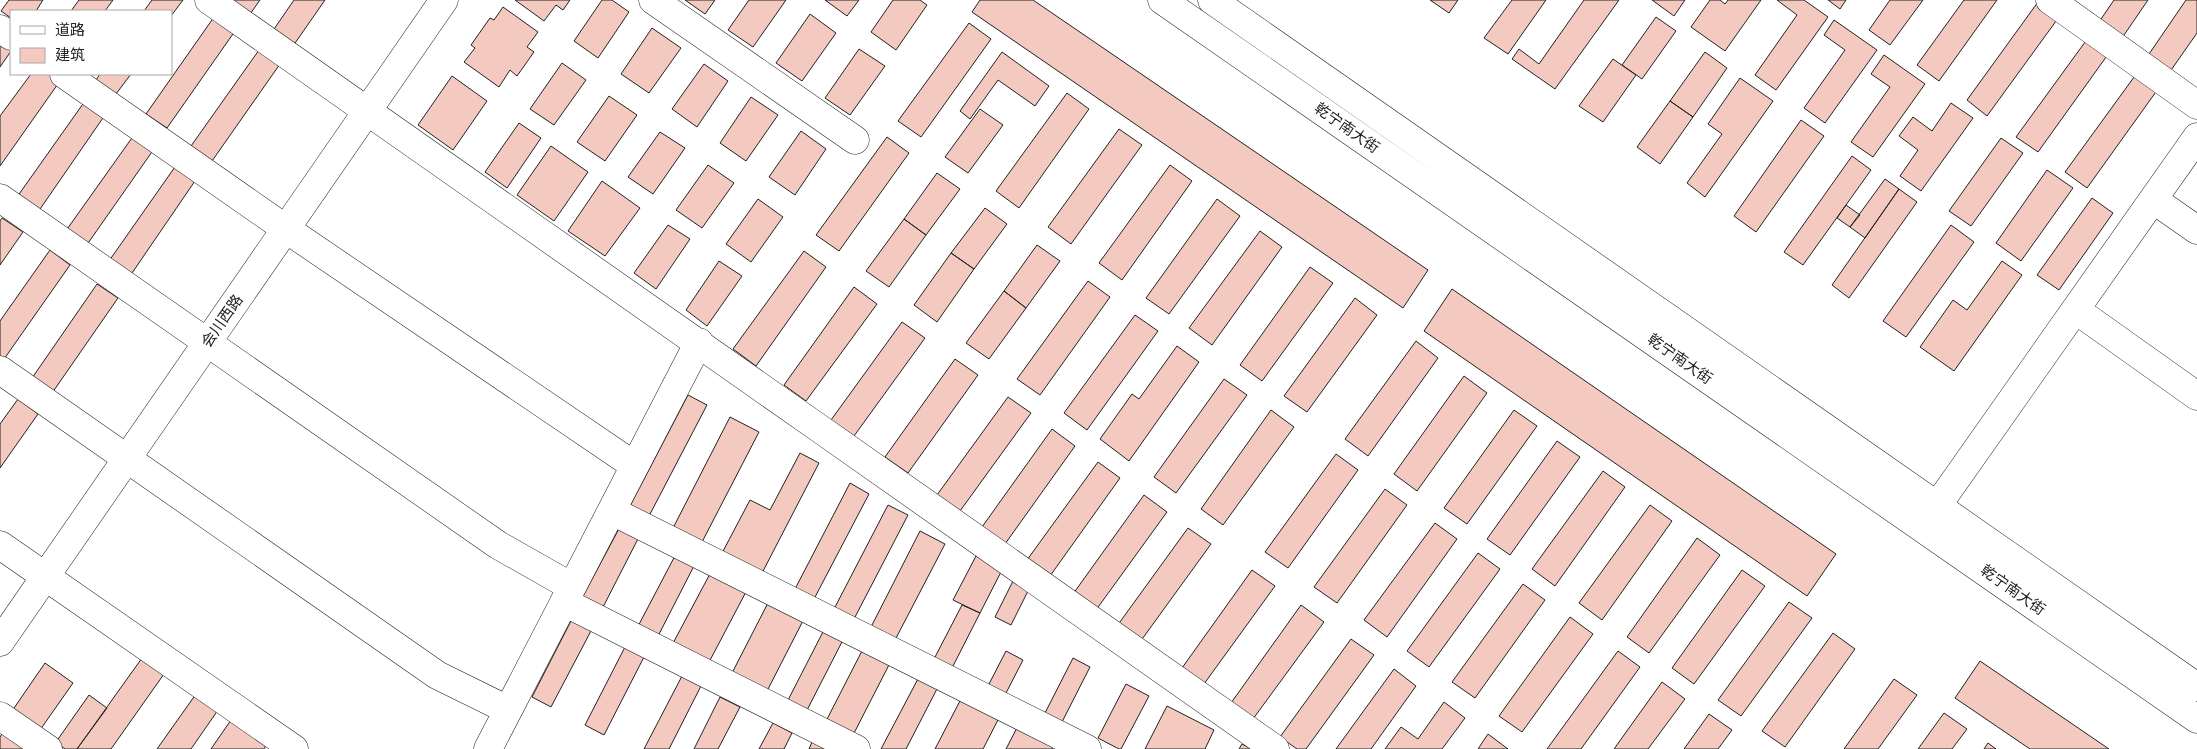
<svg xmlns="http://www.w3.org/2000/svg" width="2197" height="749" viewBox="0 0 2197 749" font-family="Arial,'Noto Sans SC',sans-serif">
<style>
.building{fill:#f3c9c0;stroke:#222}
.lines{fill:none;stroke-linecap:round;stroke-linejoin:round}
.minor-casing{stroke:#222;stroke-width:29}
.major-casing{stroke:#222;stroke-width:29}
.minor{stroke:#fff;stroke-width:28}
.major{stroke:#fff;stroke-width:28}
.labels{text-anchor:middle;stroke-width:4;stroke-linejoin:round;paint-order:stroke}
.street-label{font-size:15px;fill:#222;stroke:#fff}
</style>
<rect width="100%" height="100%" fill="#fff"/>
<!-- building -->
<path class="building" d="M 9,0 L 43,0 L 36,11 L 11,11 L 11,18 L 1,11 Z
M 79,0 L 113,0 L 105,11 L 71,11 Z
M 152,0 L 183,0 L 171,16 L 171,11 L 144,11 Z
M 229,0 L 260,0 L 248,17 Z
M 294,0 L 325,0 L 293,46 L 272,32 Z
M 515,0 L 570,0 L 563,10 L 556,5 L 544,21 Z
M 602,0 L 612,0 L 629,12 L 598,58 L 574,41 Z
M 685,0 L 715,0 L 705,14 Z
M 749,0 L 786,0 L 753,47 L 728,30 Z
M 825,0 L 859,0 L 847,16 Z
M 893,0 L 920,0 L 927,5 L 896,50 L 871,32 Z
M 980,0 L 1033,0 L 1428,270 L 1403,308 L 972,12 Z
M 1430,0 L 1458,0 L 1449,13 Z
M 1512,0 L 1546,0 L 1508,54 L 1484,38 Z
M 1584,0 L 1619,0 L 1555,89 L 1512,59 L 1519,49 L 1539,64 Z
M 1652,0 L 1685,0 L 1674,16 Z
M 1710,0 L 1720,0 L 1725,4 L 1728,0 L 1761,0 L 1725,51 L 1691,27 Z
M 1777,0 L 1804,0 L 1828,17 L 1776,90 L 1755,75 L 1797,15 Z
M 1828,0 L 1846,0 L 1840,9 Z
M 1890,0 L 1923,0 L 1890,45 L 1869,30 Z
M 1964,0 L 1997,0 L 1939,81 L 1917,65 Z
M 2114,0 L 2148,0 L 2122,38 L 2099,22 Z
M 2186,0 L 2197,0 L 2197,33 L 2169,73 L 2147,57 Z
M 2038,2 L 2059,17 L 1987,116 L 1967,100 Z
M 503,7 L 538,32 L 527,47 L 534,52 L 517,76 L 510,70 L 499,87 L 464,62 L 475,48 L 471,45 L 490,18 L 494,20 Z
M 810,14 L 836,33 L 802,81 L 776,63 Z
M 214,17 L 235,31 L 167,128 L 146,114 Z
M 1656,17 L 1676,31 L 1642,79 L 1622,65 Z
M 1834,20 L 1877,50 L 1825,123 L 1804,108 L 1845,50 L 1824,35 Z
M 969,23 L 991,39 L 921,137 L 898,121 Z
M 652,28 L 681,48 L 649,93 L 621,74 Z
M 2088,38 L 2109,53 L 2038,152 L 2016,137 Z
M 0,39 L 11,47 L 11,51 L 0,67 Z
M 859,49 L 885,66 L 850,115 L 825,98 Z
M 259,50 L 280,64 L 212,161 L 191,146 Z
M 1002,52 L 1049,86 L 1035,106 L 998,80 L 970,119 L 960,111 Z
M 1705,52 L 1727,68 L 1693,117 L 1670,101 Z
M 1884,55 L 1925,84 L 1873,157 L 1851,142 L 1890,87 L 1871,74 Z
M 1613,59 L 1636,75 L 1603,122 L 1579,106 Z
M 562,63 L 586,80 L 554,125 L 530,109 Z
M 704,64 L 728,81 L 697,127 L 672,109 Z
M 2137,73 L 2158,89 L 2087,188 L 2065,172 Z
M 31,74 L 49,74 L 60,81 L 0,166 L 0,116 Z
M 100,74 L 131,74 L 116,94 L 96,80 Z
M 452,76 L 487,101 L 453,150 L 418,125 Z
M 1740,78 L 1773,101 L 1705,197 L 1687,183 L 1722,134 L 1708,124 Z
M 1067,93 L 1089,109 L 1019,208 L 996,191 Z
M 609,96 L 637,115 L 605,161 L 577,142 Z
M 751,97 L 778,115 L 746,161 L 720,143 Z
M 85,101 L 105,115 L 38,212 L 17,197 Z
M 1670,101 L 1693,117 L 1660,164 L 1637,147 Z
M 1951,103 L 1973,118 L 1921,191 L 1900,176 L 1918,150 L 1899,136 L 1913,117 L 1932,131 Z
M 980,109 L 1003,125 L 968,173 L 945,157 Z
M 1801,120 L 1824,136 L 1756,232 L 1734,216 Z
M 519,123 L 541,138 L 507,188 L 485,172 Z
M 1119,129 L 1142,145 L 1071,244 L 1048,227 Z
M 801,131 L 826,149 L 795,195 L 769,177 Z
M 660,132 L 685,148 L 653,194 L 628,177 Z
M 134,135 L 154,149 L 86,246 L 65,232 Z
M 887,137 L 909,153 L 839,251 L 816,235 Z
M 2001,138 L 2023,153 L 1971,226 L 1949,211 Z
M 551,146 L 588,172 L 554,221 L 517,195 Z
M 1852,156 L 1871,170 L 1803,265 L 1784,252 Z
M 177,164 L 197,178 L 130,276 L 109,261 Z
M 708,165 L 734,183 L 702,228 L 676,210 Z
M 1170,165 L 1192,181 L 1122,280 L 1099,263 Z
M 2047,170 L 2073,188 L 2021,261 L 1996,243 Z
M 937,173 L 960,189 L 926,235 L 904,219 Z
M 1885,179 L 1899,189 L 1865,238 L 1850,227 Z
M 602,181 L 640,208 L 605,256 L 568,231 Z
M 1899,189 L 1917,202 L 1849,298 L 1832,285 Z
M 2092,198 L 2113,213 L 2059,290 L 2037,275 Z
M 758,199 L 783,217 L 751,262 L 726,244 Z
M 1217,199 L 1240,216 L 1169,314 L 1146,298 Z
M 1846,205 L 1860,215 L 1850,227 L 1837,218 Z
M 985,208 L 1007,224 L 974,269 L 951,253 Z
M 2,218 L 23,232 L 0,265 L 0,221 Z
M 904,219 L 926,235 L 889,287 L 866,271 Z
M 668,225 L 690,239 L 656,289 L 634,273 Z
M 1951,225 L 1974,242 L 1906,337 L 1883,321 Z
M 1260,231 L 1282,247 L 1212,345 L 1189,328 Z
M 1037,245 L 1060,261 L 1026,308 L 1004,291 Z
M 50,250 L 70,265 L 2,362 L 0,360 L 0,321 Z
M 804,251 L 826,267 L 756,366 L 733,349 Z
M 951,253 L 974,269 L 937,322 L 914,305 Z
M 719,261 L 742,276 L 707,326 L 686,310 Z
M 2002,261 L 2022,275 L 1954,371 L 1920,347 L 1953,300 L 1967,310 Z
M 1310,267 L 1333,283 L 1262,381 L 1240,365 Z
M 1088,281 L 1110,297 L 1040,395 L 1017,379 Z
M 97,284 L 118,298 L 50,396 L 30,381 Z
M 854,287 L 877,304 L 806,401 L 784,385 Z
M 1452,289 L 1836,554 L 1807,596 L 1424,331 Z
M 1004,291 L 1026,308 L 989,359 L 966,343 Z
M 1355,298 L 1377,315 L 1307,412 L 1284,396 Z
M 1135,315 L 1158,331 L 1087,430 L 1064,413 Z
M 902,322 L 925,338 L 854,436 L 831,420 Z
M 1416,341 L 1438,358 L 1368,456 L 1345,439 Z
M 1177,346 L 1199,362 L 1129,461 L 1100,439 L 1132,394 L 1139,399 Z
M 955,359 L 978,375 L 908,473 L 885,457 Z
M 1464,376 L 1487,393 L 1417,491 L 1394,474 Z
M 1224,379 L 1247,395 L 1176,493 L 1154,477 Z
M 688,395 L 707,405 L 648,518 L 629,508 Z
M 1008,397 L 1031,413 L 960,511 L 937,495 Z
M 18,399 L 38,414 L 0,468 L 0,424 Z
M 1271,410 L 1294,427 L 1223,525 L 1201,509 Z
M 1514,410 L 1537,426 L 1467,524 L 1444,508 Z
M 730,417 L 759,432 L 701,544 L 672,530 Z
M 1052,429 L 1075,446 L 1005,544 L 982,527 Z
M 1557,441 L 1580,457 L 1510,555 L 1487,539 Z
M 800,453 L 819,463 L 761,575 L 721,555 L 750,500 L 770,510 Z
M 1336,454 L 1358,470 L 1288,568 L 1265,552 Z
M 1098,462 L 1120,478 L 1050,576 L 1027,560 Z
M 1603,471 L 1625,487 L 1555,586 L 1532,569 Z
M 850,483 L 869,494 L 814,599 L 795,589 Z
M 1385,489 L 1407,505 L 1337,603 L 1314,587 Z
M 1144,495 L 1167,512 L 1096,610 L 1073,594 Z
M 888,505 L 908,515 L 854,619 L 834,609 Z
M 1650,505 L 1672,521 L 1602,620 L 1579,603 Z
M 622,523 L 641,533 L 601,611 L 581,600 Z
M 1435,523 L 1457,539 L 1387,637 L 1364,620 Z
M 1188,528 L 1211,544 L 1140,642 L 1117,626 Z
M 920,531 L 945,544 L 895,640 L 871,627 Z
M 1697,538 L 1720,555 L 1649,653 L 1627,637 Z
M 677,552 L 696,562 L 656,640 L 636,630 Z
M 1478,553 L 1500,569 L 1429,667 L 1407,651 Z
M 976,556 L 1002,570 L 980,613 L 953,600 Z
M 712,570 L 748,588 L 707,666 L 671,647 Z
M 1252,570 L 1275,586 L 1204,684 L 1182,668 Z
M 1742,570 L 1765,586 L 1694,684 L 1672,668 Z
M 1014,579 L 1030,587 L 1011,625 L 995,617 Z
M 1523,584 L 1545,600 L 1475,698 L 1452,682 Z
M 771,597 L 806,615 L 766,693 L 731,675 Z
M 1789,602 L 1812,618 L 1741,716 L 1718,700 Z
M 962,605 L 980,613 L 952,668 L 934,659 Z
M 1301,605 L 1324,622 L 1253,719 L 1231,703 Z
M 1570,617 L 1593,634 L 1522,732 L 1499,716 Z
M 572,619 L 592,629 L 551,707 L 532,697 Z
M 826,626 L 845,636 L 805,714 L 786,704 Z
M 1833,633 L 1855,649 L 1785,747 L 1762,731 Z
M 1351,639 L 1374,655 L 1306,749 L 1297,749 L 1280,737 Z
M 625,647 L 644,657 L 604,735 L 585,725 Z
M 864,647 L 891,661 L 851,739 L 824,725 Z
M 1006,651 L 1023,660 L 1005,695 L 988,686 Z
M 1618,651 L 1640,667 L 1581,749 L 1547,749 Z
M 142,658 L 164,674 L 111,749 L 77,749 Z
M 1073,658 L 1090,667 L 1062,722 L 1045,713 Z
M 1980,661 L 2109,749 L 2030,749 L 1955,698 Z
M 45,663 L 73,683 L 40,730 L 12,711 Z
M 1394,669 L 1416,686 L 1371,749 L 1336,749 Z
M 920,675 L 939,685 L 906,749 L 881,749 Z
M 682,676 L 701,686 L 669,749 L 644,749 Z
M 1894,679 L 1917,695 L 1878,749 L 1844,749 Z
M 1662,682 L 1685,699 L 1648,749 L 1614,749 Z
M 1126,684 L 1149,696 L 1121,749 L 1119,749 L 1098,738 Z
M 196,694 L 218,710 L 191,749 L 157,749 Z
M 89,695 L 107,708 L 77,749 L 65,749 L 56,742 Z
M 720,697 L 740,707 L 718,749 L 694,749 Z
M 962,697 L 1000,716 L 983,749 L 935,749 Z
M 1444,702 L 1465,718 L 1442,749 L 1385,749 L 1401,727 L 1418,739 Z
M 1167,706 L 1214,730 L 1205,749 L 1145,749 Z
M 1944,713 L 1967,729 L 1952,749 L 1918,749 Z
M 1709,714 L 1732,730 L 1718,749 L 1684,749 Z
M 231,720 L 266,745 L 264,749 L 211,749 Z
M 773,723 L 792,733 L 784,749 L 759,749 Z
M 1019,724 L 1055,743 L 1052,749 L 1006,749 Z
M 3,732 L 27,749 L 0,749 L 0,737 Z
M 1488,734 L 1508,749 L 1478,749 Z
M 812,742 L 826,749 L 809,749 Z
M 1988,743 L 1996,749 L 1984,749 Z
M 1242,744 L 1251,749 L 1239,749 Z"/>
<g class="lines">
<!-- minor casing -->
<g class="minor-casing">
<path id="minor" d="M 209,0 C 566,248 919,500 1275,749
M 653,0 L 855,140
M 2050,0 L 2197,105
M 0,29 L 11,36
M 64,74 L 286,229 L 635,466
M 0,198 L 498,545 L 572,587
M 2154,200 L 2197,230
M 2076,310 L 2197,396
M 0,370 L 437,675 L 508,710
M 1937,506 L 2197,137
M 612,511 L 1087,749
M 0,545 L 294,749
M 564,602 L 856,749
M 0,642 L 444,0
M 0,716 L 48,749
M 488,749 L 699,342"/>
</g>
<!-- major casing -->
<g class="major-casing">
<path id="major" d="M 1162,0 L 2197,719
M 1212,0 L 2197,687"/>
</g>
<!-- minor -->
<use href="#minor" class="minor"/>
<!-- major -->
<use href="#major" class="major"/>
</g>
<g class="labels">
<!-- street labels -->
<g class="street-label">
<text transform="translate(1347 128) rotate(35)" y="5">乾宁南大街</text>
<text transform="translate(222 321) rotate(-55)" y="5">会川西路</text>
<text transform="translate(1680 359) rotate(35)" y="5">乾宁南大街</text>
<text transform="translate(2013 590) rotate(35)" y="5">乾宁南大街</text>
</g>
</g>
<!-- legend -->
<rect x="10" y="10" width="162" height="65" fill="#ffffff" stroke="#a7a7a7"/>
<rect x="20" y="26" width="25" height="8" fill="#ffffff" stroke="#a7a7a7"/>
<text x="55" y="35" font-size="15" fill="#222222">道路</text>
<rect x="20" y="48" width="25" height="15" fill="#f3c9c0" stroke="#a7a7a7"/>
<text x="55" y="60" font-size="15" fill="#222222">建筑</text>
</svg>
